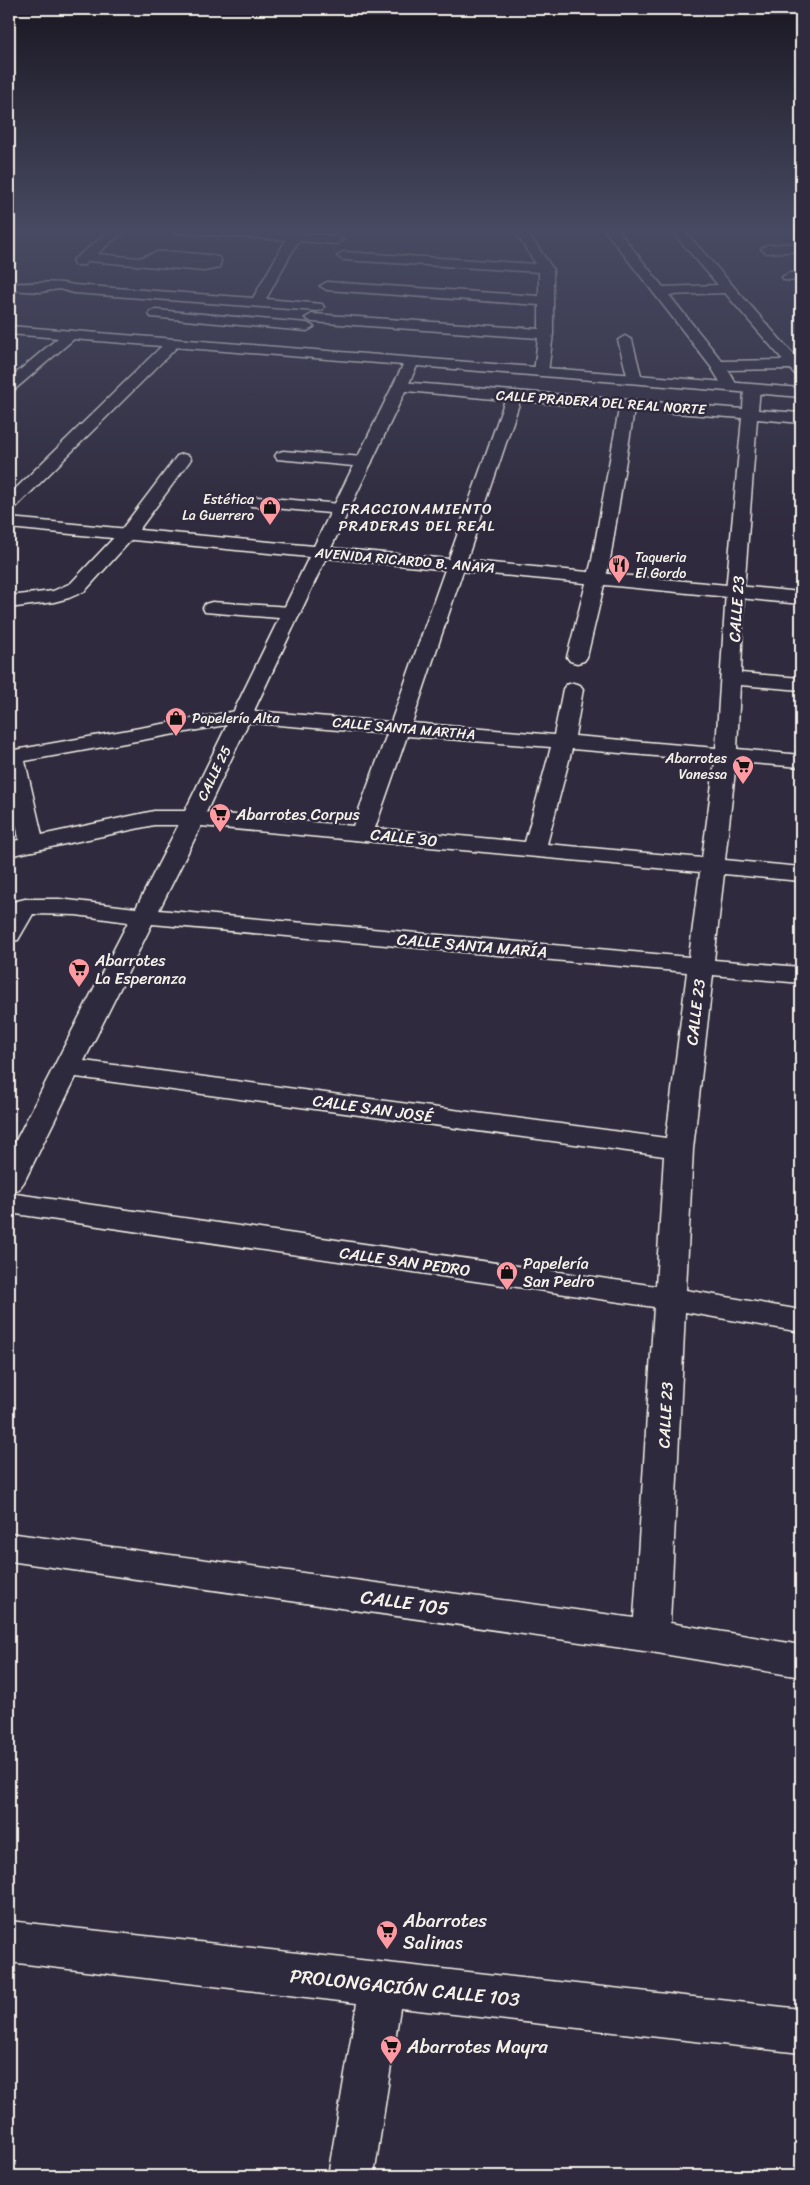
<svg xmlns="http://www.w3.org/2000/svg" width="810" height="2185" viewBox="0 0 810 2185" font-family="Sriracha,sans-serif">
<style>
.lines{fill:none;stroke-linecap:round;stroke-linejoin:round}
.street-casing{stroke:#f4f1e8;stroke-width:3}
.secondary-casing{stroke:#f4f1e8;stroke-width:3}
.street{fill:#2f2a3d;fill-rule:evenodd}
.secondary{fill:#2f2a3d;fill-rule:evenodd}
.labels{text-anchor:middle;stroke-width:5;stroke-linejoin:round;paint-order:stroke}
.far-street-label{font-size:14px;fill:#f4f1e8;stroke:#2f2a3d}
.far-poi-label{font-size:14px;fill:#f4f1e8;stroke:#2f2a3d;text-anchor:end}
.far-neighbourhood-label{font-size:15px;letter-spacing:1px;fill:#f4f1e8;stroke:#2f2a3d}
.street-label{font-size:16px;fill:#f4f1e8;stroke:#2f2a3d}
.poi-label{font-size:16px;fill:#f4f1e8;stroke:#2f2a3d;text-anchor:start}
.near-street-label{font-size:19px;fill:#f4f1e8;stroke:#2f2a3d}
.near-poi-label{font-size:19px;fill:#f4f1e8;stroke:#2f2a3d;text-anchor:start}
</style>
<rect width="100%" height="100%" fill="#2f2a3d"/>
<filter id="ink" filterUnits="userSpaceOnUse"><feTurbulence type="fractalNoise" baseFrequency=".02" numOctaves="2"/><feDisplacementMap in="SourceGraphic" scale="10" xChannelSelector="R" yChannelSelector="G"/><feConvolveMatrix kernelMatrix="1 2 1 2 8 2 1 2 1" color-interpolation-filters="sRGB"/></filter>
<g filter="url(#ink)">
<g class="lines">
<!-- street casing -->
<g class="street-casing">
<path id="street" d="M 113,229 L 127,229 L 97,254 L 139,258 L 158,252 L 175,252 L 210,255 L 220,258 L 221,261 L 219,268 L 204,271 L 88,261 L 84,265 L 74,265 L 73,262 L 74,259 ZM 164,260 L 207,263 L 204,263 Z
M 170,229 L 237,229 L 291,233 L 293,229 L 305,229 L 302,234 L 337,236 L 343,240 L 337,244 L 298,241 L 266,299 L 322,304 L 324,307 L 322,310 L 317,311 L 74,293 L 59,289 L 41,292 L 9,290 L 9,284 L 12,283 C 33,284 55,280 74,285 L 253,298 L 286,240 L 176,233 Z
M 513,229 L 525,229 L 553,269 L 553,334 L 548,372 L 546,375 L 536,375 L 534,372 L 538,338 L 312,322 L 305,318 L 312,314 L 539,329 L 539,305 L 327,290 L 320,286 L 327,282 L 539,296 L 539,272 L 343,260 L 337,256 L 343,252 L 536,264 Z
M 604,229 L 617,229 L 663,287 L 718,285 L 670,229 L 683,229 L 801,363 L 801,376 L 796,375 L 790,369 L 728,370 L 738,387 L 735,390 L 725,390 L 711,367 ZM 725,293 L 783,360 L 722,361 L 669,295 Z
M 801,243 L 801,251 L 767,253 L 761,249 L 767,245 Z
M 789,273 L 801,273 L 801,281 L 784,280 L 782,277 Z
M 156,310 L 307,323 L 314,327 L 307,331 L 151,317 L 149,314 L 151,311 Z
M 70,331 L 77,335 L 75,338 L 14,390 L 9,391 L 9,379 L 65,332 Z
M 625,336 L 632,340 L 642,379 L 640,382 L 630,382 L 628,379 L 618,340 Z
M 173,339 L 180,343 L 178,346 L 15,508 L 9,509 L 9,495 L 168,340 Z
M 400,382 L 743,409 L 744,388 L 747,385 L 757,385 L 760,388 L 758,410 L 801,413 L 801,423 L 757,419 L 744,591 L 741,673 L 801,678 L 801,690 L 740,685 L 737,749 L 801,755 L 801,767 L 736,762 L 725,860 L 801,867 L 801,881 L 724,874 L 714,960 L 801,967 L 801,983 L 713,975 L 693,1149 L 686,1290 L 801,1310 L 801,1332 L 685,1312 L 670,1623 L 801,1645 L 801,1677 L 651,1652 L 9,1561 L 9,1533 L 634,1618 L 654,1307 L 9,1213 L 9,1193 L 656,1286 L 664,1156 L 76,1077 L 24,1182 L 19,1189 L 9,1192 L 9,1154 L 128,922 L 76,915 L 33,914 L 18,940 L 9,942 L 9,903 L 25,899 L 59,899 L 136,908 L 182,818 L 185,813 L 193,811 L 353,826 L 387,734 L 242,722 L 25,761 L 44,844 L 40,849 L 32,851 L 24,849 L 20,844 L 9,788 L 9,751 L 242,710 L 391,722 L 505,400 L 395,390 L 392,387 L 395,384 ZM 520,401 L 619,409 L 592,560 L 567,657 L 570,661 L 577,663 L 584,661 L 587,657 L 610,560 L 634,410 L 742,418 L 726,591 L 716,748 L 575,736 L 583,689 L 580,685 L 573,683 L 566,685 L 563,689 L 554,735 L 412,723 ZM 407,736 L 551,747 L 525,842 L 375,828 ZM 572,749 L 715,761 L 702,858 L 547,844 ZM 201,826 L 700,872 L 689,957 L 159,910 ZM 152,924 L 687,972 L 666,1138 L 84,1061 Z
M 283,451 L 364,457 L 370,459 L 372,462 L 370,465 L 364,467 L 277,459 L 275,456 L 277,453 Z
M 183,454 L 189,456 L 191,459 L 189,462 L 133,538 L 85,591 L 69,598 L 54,602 L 9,608 L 9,596 L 53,591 L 71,583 L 121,530 L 177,456 Z
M 257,497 L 341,504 L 347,505 L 350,509 L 347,513 L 341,514 L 251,506 L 248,502 L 251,498 Z
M 212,602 L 291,607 L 298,609 L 301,613 L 298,617 L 291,619 L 205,612 L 203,608 L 205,604 Z
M 9,1921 L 801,2009 L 801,2053 L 400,2008 L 374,2176 L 328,2176 L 357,2003 L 9,1962 Z"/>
</g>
<!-- secondary casing -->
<g class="secondary-casing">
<path id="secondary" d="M 9,326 L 801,388 L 801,397 L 417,366 L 331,548 L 801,592 L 801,604 L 326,558 L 201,823 L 193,825 L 154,825 L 9,856 L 9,842 L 154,811 L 185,811 L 309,557 L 9,528 L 9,518 L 314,546 L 403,365 L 9,334 Z"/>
</g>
<!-- street -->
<use href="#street" class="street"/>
<!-- secondary -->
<use href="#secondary" class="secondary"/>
</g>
</g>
<!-- sky -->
<linearGradient id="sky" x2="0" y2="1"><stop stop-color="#1a1722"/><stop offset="0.43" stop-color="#474a62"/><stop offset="1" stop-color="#474a62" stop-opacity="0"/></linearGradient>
<rect width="810" height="535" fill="url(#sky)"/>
<!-- icons -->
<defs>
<g id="shop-pin" transform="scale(1.125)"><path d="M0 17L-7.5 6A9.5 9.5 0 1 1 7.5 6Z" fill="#ff9aa2" stroke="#2f2a3d"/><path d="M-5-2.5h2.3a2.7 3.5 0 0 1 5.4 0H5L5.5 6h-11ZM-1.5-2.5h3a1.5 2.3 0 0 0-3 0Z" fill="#111"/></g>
<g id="restaurant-pin" transform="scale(1.125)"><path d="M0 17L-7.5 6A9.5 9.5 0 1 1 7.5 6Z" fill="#ff9aa2" stroke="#2f2a3d"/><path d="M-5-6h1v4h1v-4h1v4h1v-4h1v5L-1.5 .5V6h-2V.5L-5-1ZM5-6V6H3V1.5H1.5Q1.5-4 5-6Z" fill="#111"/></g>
<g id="supermarket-pin" transform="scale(1.125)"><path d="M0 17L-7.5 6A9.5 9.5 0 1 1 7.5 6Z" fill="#ff9aa2" stroke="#2f2a3d"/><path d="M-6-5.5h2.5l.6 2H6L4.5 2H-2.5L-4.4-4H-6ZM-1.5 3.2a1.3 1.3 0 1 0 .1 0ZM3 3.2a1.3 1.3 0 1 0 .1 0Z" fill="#111"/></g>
</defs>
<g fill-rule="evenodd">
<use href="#shop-pin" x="270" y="507"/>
<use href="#restaurant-pin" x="619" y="565"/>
<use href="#shop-pin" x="176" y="718"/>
<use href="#supermarket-pin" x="743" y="766"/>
<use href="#supermarket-pin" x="220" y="814"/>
<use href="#supermarket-pin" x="79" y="969"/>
<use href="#shop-pin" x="507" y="1272"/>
<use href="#supermarket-pin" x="387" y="1931"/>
<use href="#supermarket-pin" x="391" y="2046"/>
</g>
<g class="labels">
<!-- far-street labels -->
<g class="far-street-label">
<text transform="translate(601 402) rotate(4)" y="5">CALLE PRADERA DEL REAL NORTE</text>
<text transform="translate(405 560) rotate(5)" y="5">AVENIDA RICARDO B. ANAYA</text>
<text transform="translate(404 728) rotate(5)" y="5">CALLE SANTA MARTHA</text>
<text transform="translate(214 773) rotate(-64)" y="5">CALLE 25</text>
</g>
<!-- far-poi labels -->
<g class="far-poi-label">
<text x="254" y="504">Estética<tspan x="254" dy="16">La Guerrero</tspan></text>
<text x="635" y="562" text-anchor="start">Taqueria<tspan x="635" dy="16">El Gordo</tspan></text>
<text x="192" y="723" text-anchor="start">Papelería Alta</text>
<text x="727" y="763">Abarrotes<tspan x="727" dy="16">Vanessa</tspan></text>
</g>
<!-- far-neighbourhood labels -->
<g class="far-neighbourhood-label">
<text x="417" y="514">FRACCIONAMIENTO<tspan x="417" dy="17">PRADERAS DEL REAL</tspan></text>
</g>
<!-- street labels -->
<g class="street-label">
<text transform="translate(736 609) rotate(-86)" y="6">CALLE 23</text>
<text transform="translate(404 837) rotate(6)" y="6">CALLE 30</text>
<text transform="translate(472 945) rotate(5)" y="6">CALLE SANTA MARÍA</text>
<text transform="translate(695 1012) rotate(-83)" y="6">CALLE 23</text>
<text transform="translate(373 1108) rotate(8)" y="6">CALLE SAN JOSÉ</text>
<text transform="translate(405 1261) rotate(8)" y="6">CALLE SAN PEDRO</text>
<text transform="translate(665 1415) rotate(-87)" y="6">CALLE 23</text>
</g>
<!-- poi labels -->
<g class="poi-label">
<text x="236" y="820">Abarrotes Corpus</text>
<text x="95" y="966">Abarrotes<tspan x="95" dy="18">La Esperanza</tspan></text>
<text x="523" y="1269">Papelería<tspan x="523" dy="18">San Pedro</tspan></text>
</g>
<!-- near-street labels -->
<g class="near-street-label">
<text transform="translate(405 1602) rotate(8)" y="7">CALLE 105</text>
<text transform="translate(405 1987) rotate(6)" y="7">PROLONGACIÓN CALLE 103</text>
</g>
<!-- near-poi labels -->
<g class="near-poi-label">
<text x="403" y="1927">Abarrotes<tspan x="403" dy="22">Salinas</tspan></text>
<text x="407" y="2053">Abarrotes Mayra</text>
</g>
</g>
<!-- margin -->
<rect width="810" height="2185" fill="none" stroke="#2f2a3d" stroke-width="30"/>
<rect x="15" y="15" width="780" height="2155" fill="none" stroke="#f4f1e8" stroke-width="2" filter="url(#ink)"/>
</svg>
